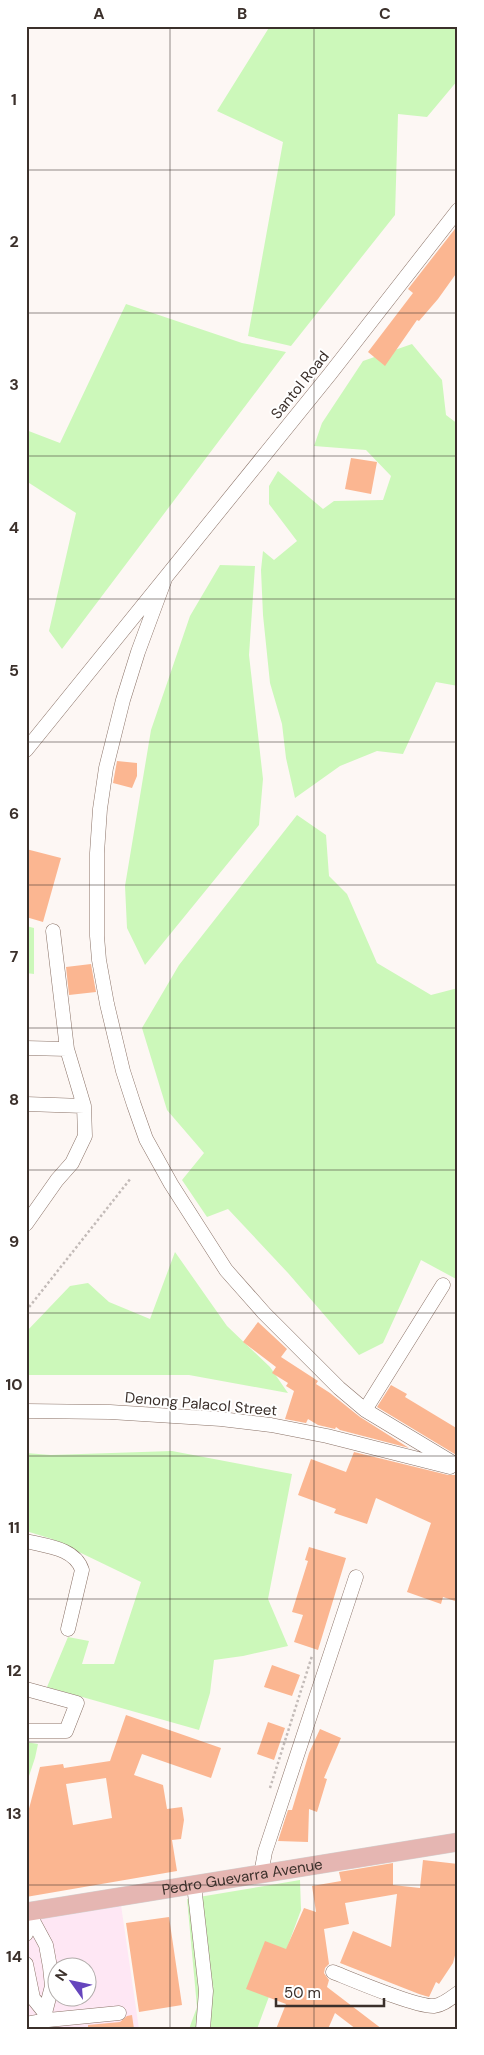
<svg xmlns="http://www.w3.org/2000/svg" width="484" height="2055" viewBox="0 0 484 2055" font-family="'DM Sans',sans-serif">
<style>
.education{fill:#fee7f4;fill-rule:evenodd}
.green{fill:#ccf8ba}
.building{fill:#fbb691;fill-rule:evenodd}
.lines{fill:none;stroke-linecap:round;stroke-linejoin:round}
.minor-casing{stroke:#8a7267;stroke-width:15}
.major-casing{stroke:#d4d1d0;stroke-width:19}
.path{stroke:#c3bbb8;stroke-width:2.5;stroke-dasharray:2.5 2.5;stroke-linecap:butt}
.minor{stroke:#fff;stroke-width:14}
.major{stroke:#e5b6b2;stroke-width:18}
.grid{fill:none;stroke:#3b302b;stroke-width:1;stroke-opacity:0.55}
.labels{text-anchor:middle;stroke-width:4;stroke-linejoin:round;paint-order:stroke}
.street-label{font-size:15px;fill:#3b302b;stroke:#fff}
.neatline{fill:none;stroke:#3b302b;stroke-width:2}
.grid-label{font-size:16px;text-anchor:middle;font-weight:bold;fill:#3b302b}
</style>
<rect width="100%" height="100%" fill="#fdf7f4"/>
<!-- education -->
<path class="education" d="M 121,1905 L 139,2029 L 26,2029 L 26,1920 ZM 58,1968 L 88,1968 L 88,1998 L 58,1998 Z"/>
<!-- green -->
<path class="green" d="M 270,26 L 458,26 L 458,80 L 427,117 L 398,114 L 395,215 L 291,346 L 248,336 L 283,142 L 217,111 Z
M 126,304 L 242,343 L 286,352 L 62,649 L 49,631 L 76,513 L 26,481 L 26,430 L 60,443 Z
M 412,344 L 442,380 L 446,415 L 458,424 L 458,686 L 436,682 L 403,754 L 377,751 L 340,766 L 295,798 L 286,758 L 282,724 L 270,683 L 263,615 L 261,570 L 263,551 L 274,560 L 297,541 L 269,504 L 269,486 L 278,471 L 323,509 L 334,501 L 383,500 L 391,476 L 366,450 L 314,446 L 322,423 L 363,361 Z
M 220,565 L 255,566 L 249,655 L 263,779 L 259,825 L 145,965 L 127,928 L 125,886 L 151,730 L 190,616 Z
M 297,815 L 326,835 L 329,876 L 347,894 L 377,963 L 431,995 L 458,988 L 458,1280 L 421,1260 L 383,1343 L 359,1355 L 288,1273 L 228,1209 L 207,1217 L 182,1180 L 204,1153 L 167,1110 L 142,1028 L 179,965 Z
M 26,926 L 34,928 L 34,974 L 26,973 Z
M 175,1252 L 227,1326 L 270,1367 L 288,1393 L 189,1375 L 26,1375 L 26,1332 L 70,1286 L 88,1283 L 109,1302 L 150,1319 Z
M 172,1451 L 292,1474 L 268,1599 L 288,1646 L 243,1656 L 214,1660 L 210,1693 L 199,1730 L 47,1687 L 68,1637 L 89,1641 L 82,1664 L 114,1664 L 141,1582 L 52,1539 L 26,1531 L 26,1453 L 51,1455 Z
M 26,1742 L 38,1744 L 35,1758 L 26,1785 Z
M 300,1880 L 301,1910 L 257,2029 L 189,2029 L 197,2007 L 187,1899 Z"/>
<!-- building -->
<path class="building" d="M 458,225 L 458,271 L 438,299 L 419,321 L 417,320 L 385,366 L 368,352 L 413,293 L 408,289 Z
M 351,458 L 377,462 L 371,494 L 345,489 Z
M 117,761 L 137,763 L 137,776 L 132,788 L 113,783 Z
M 26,849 L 61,858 L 43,922 L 26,917 Z
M 91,964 L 96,992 L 69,995 L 66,967 Z
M 258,1322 L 287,1349 L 281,1357 L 318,1381 L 316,1384 L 330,1393 L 360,1417 L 409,1448 L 340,1430 L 336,1427 L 335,1429 L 318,1425 L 308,1419 L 306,1423 L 285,1419 L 294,1391 L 286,1386 L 288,1383 L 272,1373 L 276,1367 L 243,1342 Z
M 391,1385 L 407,1394 L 405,1397 L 458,1429 L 458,1456 L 377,1407 Z
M 354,1452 L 448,1475 L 458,1475 L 458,1602 L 443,1597 L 441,1604 L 407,1592 L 431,1523 L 376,1498 L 367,1524 L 334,1513 L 336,1509 L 298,1495 L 311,1459 L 346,1472 Z
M 309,1547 L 346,1558 L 318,1650 L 294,1642 L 303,1615 L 292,1612 L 308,1561 L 305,1560 Z
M 272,1665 L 300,1675 L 292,1696 L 264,1687 Z
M 126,1715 L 221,1748 L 211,1778 L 142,1754 L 134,1775 L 163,1785 L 167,1809 L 182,1807 L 184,1820 L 181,1839 L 172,1840 L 177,1871 L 26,1897 L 26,1820 L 40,1767 L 63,1764 L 64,1768 L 110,1761 ZM 106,1778 L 112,1818 L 73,1825 L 66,1784 Z
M 268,1722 L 285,1728 L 274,1760 L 257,1754 Z
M 320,1729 L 341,1738 L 324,1778 L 327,1779 L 317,1812 L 309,1809 L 308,1842 L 278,1841 L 288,1810 L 292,1810 L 309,1753 Z
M 423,1860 L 458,1864 L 458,1944 L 453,1963 L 439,1984 L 436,1982 L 429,1997 L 419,1994 L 340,1963 L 353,1931 L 391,1947 L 397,1894 L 345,1903 L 349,1924 L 324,1929 L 329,1964 L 325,1968 L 324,1973 L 329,1980 L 327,1987 L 382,2029 L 356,2029 L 335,2013 L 328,2029 L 276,2029 L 286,2004 L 246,1989 L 265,1941 L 286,1949 L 304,1908 L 316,1912 L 312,1886 L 341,1881 L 339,1872 L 393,1863 L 393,1885 L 420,1888 Z
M 169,1917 L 182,2005 L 139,2012 L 126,1923 Z
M 132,2015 L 134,2029 L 88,2029 L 88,2025 L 120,2022 L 127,2016 Z"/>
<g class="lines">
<!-- minor casing -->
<g class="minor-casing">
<path id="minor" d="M 165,579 L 138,652 L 123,700 L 106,768 L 100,809 L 97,853 L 97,936 L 99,960 L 107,1004 L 123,1071 L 134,1105 L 146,1139 L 171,1184 L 226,1270 L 264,1313 L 339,1388 L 365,1410 L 458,1466
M 26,750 L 330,374 L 458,210
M 26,1048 L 67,1049
M 26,1104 L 84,1106
M 26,1224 L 57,1180 L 72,1163 L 85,1136 L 84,1106 L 67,1049 L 53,931
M 365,1410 L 443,1285
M 26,1411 L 110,1412 L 221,1419 L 271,1425 L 327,1436 L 450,1467
M 26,1541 C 46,1546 75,1548 82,1570 L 68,1629
M 26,1689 L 77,1703 L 66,1731 L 26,1731
M 261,1874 L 265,1852 L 356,1577
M 194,1885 L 206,1991 L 203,2029
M 30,1911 L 32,1919 L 46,1945 L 50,1967 L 52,1986 L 45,2013
M 26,1934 L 32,1919
M 26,1964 L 33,1998 L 45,2013 L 48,2020 L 26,2024
M 333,1972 C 353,1980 416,2007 434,2006 C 443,2005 451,1998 458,1993
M 48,2020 L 119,2013"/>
</g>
<!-- major casing -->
<g class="major-casing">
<g id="major">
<path id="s1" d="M 26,1912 L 458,1842"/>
</g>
</g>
<!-- path -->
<path class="path" d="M 26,1311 L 131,1178
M 270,1788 L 312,1656"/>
<!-- minor -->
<use href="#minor" class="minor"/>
<!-- major -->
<use href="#major" class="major"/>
</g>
<!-- grid -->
<path class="grid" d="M 170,26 L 170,2029M 314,26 L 314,2029M 26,170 L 458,170M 26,313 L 458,313M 26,456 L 458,456M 26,599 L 458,599M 26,742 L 458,742M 26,885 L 458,885M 26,1028 L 458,1028M 26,1170 L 458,1170M 26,1313 L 458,1313M 26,1456 L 458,1456M 26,1599 L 458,1599M 26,1742 L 458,1742M 26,1885 L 458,1885"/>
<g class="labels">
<!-- street labels -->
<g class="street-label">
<text transform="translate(300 385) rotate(-51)" y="5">Santol Road</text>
<text transform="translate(201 1404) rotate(5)" y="5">Denong Palacol Street</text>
<text dy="5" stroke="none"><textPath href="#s1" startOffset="219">Pedro Guevarra Avenue</textPath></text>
</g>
</g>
<!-- border -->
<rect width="484" height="2055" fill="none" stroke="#ffffff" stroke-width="55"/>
<!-- north arrow -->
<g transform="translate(72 1982) rotate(303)"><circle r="24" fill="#ffffff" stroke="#b1acaa"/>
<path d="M0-4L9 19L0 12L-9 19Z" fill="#6545bd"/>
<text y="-8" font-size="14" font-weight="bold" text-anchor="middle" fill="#3b302b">N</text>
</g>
<!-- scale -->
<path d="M276 1998v8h108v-8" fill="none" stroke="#3b302b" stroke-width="2.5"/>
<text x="284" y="1998" font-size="15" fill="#3b302b" stroke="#ffffff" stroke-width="4" paint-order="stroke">50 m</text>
<rect x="28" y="28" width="428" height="2000" class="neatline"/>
<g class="grid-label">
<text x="99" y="19">A</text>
<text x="242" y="19">B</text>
<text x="385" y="19">C</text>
<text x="14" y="105">1</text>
<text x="14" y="247">2</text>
<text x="14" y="390">3</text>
<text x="14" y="533">4</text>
<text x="14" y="676">5</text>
<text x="14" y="819">6</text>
<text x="14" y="962">7</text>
<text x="14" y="1105">8</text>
<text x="14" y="1247">9</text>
<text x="14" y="1390">10</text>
<text x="14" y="1533">11</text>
<text x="14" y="1676">12</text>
<text x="14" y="1819">13</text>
<text x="14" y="1962">14</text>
</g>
</svg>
